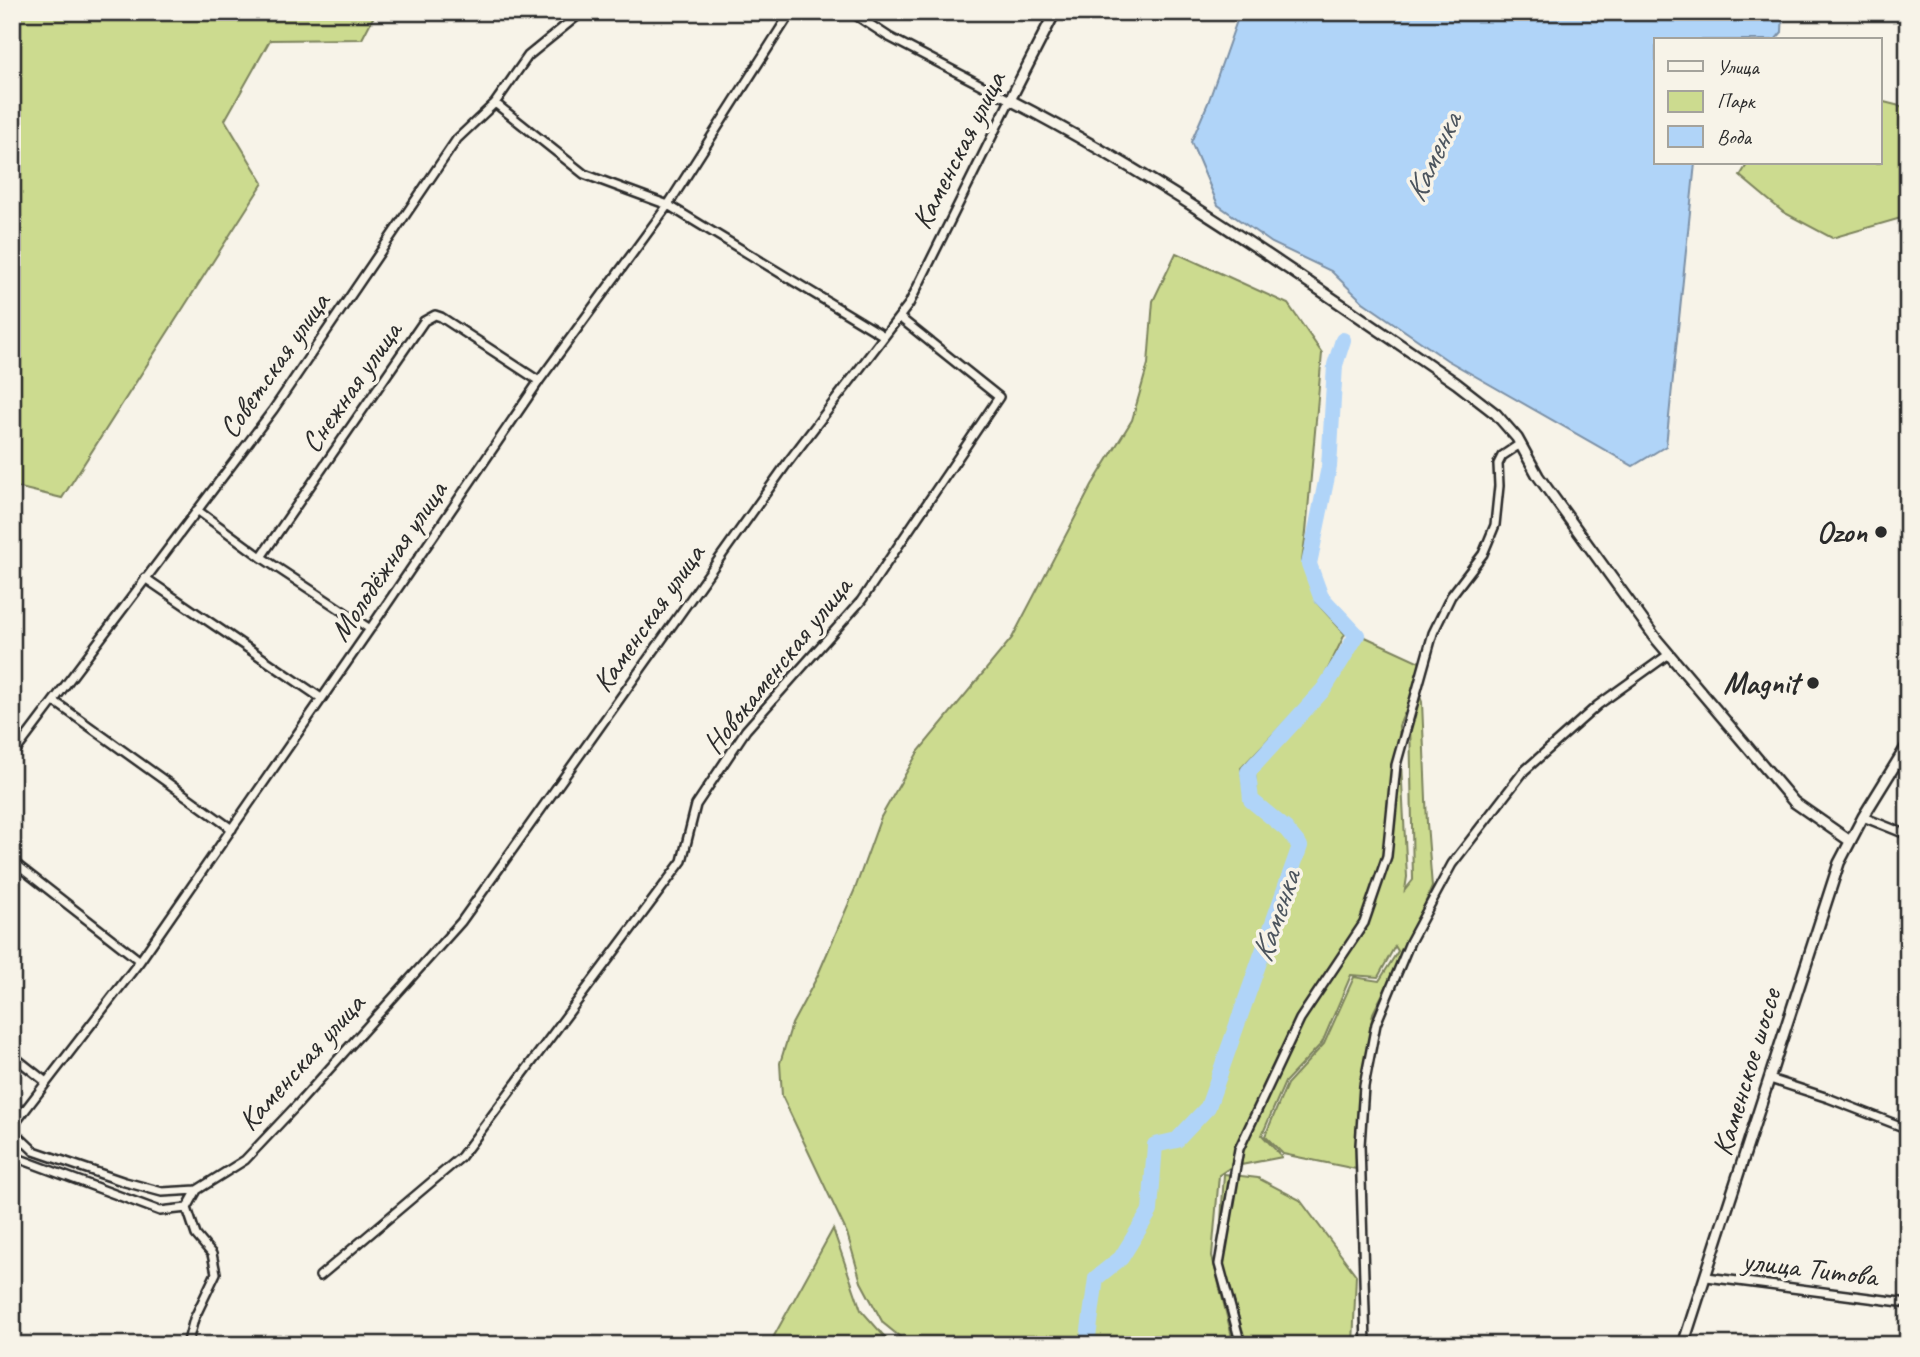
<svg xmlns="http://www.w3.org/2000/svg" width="1920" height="1357" viewBox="0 0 1920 1357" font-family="Caveat,sans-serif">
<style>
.green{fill:#ccdb8f;stroke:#7c835d;stroke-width:2;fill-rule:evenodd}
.water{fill:#b0d4f8;stroke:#7b90a6;stroke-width:2}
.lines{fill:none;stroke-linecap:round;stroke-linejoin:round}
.river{stroke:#b0d4f8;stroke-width:16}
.minor-casing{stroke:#2b2b2b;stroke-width:12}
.tertiary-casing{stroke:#2b2b2b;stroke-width:14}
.minor{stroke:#f7f3e8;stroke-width:7}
.tertiary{stroke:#f7f3e8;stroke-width:9}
.poi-dot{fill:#2b2b2b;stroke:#f7f3e8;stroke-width:2.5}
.labels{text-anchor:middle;stroke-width:7;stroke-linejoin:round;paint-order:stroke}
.street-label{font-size:30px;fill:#2b2b2b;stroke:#f7f3e8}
.poi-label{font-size:30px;font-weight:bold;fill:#2b2b2b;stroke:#f7f3e8;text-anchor:end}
.water-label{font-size:32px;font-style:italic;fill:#4c555e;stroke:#f7f3e8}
</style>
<rect width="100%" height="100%" fill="#f7f3e8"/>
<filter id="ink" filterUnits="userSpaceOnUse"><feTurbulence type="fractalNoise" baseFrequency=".0143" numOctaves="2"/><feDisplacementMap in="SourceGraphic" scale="14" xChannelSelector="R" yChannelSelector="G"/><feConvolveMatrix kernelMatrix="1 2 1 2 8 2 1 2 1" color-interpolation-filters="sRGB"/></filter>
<g filter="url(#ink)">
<!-- green -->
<path class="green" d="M 12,12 L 376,12 L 362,39 L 270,40 L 225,120 L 263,183 L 62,498 L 12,486 Z
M 1880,101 L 1908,108 L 1908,216 L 1832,238 L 1783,212 L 1740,176 L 1748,163 L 1880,163 Z
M 1176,253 L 1288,304 L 1322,353 L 1306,532 L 1302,561 L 1316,602 L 1345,634 L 1320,685 L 1241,768 L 1245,803 L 1282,833 L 1294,847 L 1204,1104 L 1175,1134 L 1150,1142 L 1147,1209 L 1119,1256 L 1093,1275 L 1085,1345 L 910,1345 L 883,1323 L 861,1282 L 847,1233 L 782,1096 L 780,1063 L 792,1024 L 817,977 L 855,889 L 881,817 L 918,752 L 1012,638 L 1092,485 L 1132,420 L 1148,364 L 1153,301 Z
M 1361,635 L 1422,663 L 1415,683 L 1422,702 L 1427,823 L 1432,887 L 1407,946 L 1373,1013 L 1359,1095 L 1356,1169 L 1283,1154 L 1265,1136 L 1287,1084 L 1324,1044 L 1354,977 L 1379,981 L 1398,951 L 1395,946 L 1378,977 L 1351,975 L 1322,1043 L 1285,1082 L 1262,1135 L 1282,1157 L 1231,1167 L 1219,1175 L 1212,1256 L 1234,1345 L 1092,1345 L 1100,1281 L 1127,1259 L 1153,1215 L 1158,1149 L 1179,1143 L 1211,1112 L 1304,847 L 1292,826 L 1257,797 L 1255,773 L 1331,689 ZM 1404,714 L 1410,715 L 1413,880 L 1405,890 L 1407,877 L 1399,726 Z
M 1224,1174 L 1258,1178 L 1300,1200 L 1356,1275 L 1353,1345 L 1247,1345 L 1219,1253 Z
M 833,1229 L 861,1310 L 892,1345 L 769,1345 Z"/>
<!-- water -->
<path class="water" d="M 1240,12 L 1783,12 L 1782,32 L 1775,40 L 1656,40 L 1656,163 L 1695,163 L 1666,446 L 1633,466 L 1447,360 L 1363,302 L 1331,271 L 1272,243 L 1218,205 L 1191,142 L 1208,103 Z"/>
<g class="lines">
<!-- river -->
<path class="river" d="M 1087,1345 L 1096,1278 L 1121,1258 L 1150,1211 L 1155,1145 L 1177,1140 L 1208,1107 L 1300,846 L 1286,829 L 1251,800 L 1248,772 L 1324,689 L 1357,635 L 1321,597 L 1309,564 L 1329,467 L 1335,365 L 1343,340"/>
<!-- minor casing -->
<g class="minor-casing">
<path id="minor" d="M 495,103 L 584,174 L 668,205 L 884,336
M 197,510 L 261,557 L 370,629
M 261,557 L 424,321 L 435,315 L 441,317 L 539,381
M 145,578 L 321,698
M 54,701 L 232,829
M 12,756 L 273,410 L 457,139 L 495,103 L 528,56 L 582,12
M 1863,817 L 1908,835
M 12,861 L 140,961
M 12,1055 L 46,1082
M 1770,1079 L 1828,1098 L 1908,1129
M 12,1127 L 140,961 L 370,629 L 539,381 L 668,205 L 791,12
M 12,1130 L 34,1151 L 125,1182 L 162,1192 L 197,1190 L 245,1160 L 297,1105 L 461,922 L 788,462 L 909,304 L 1010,100 L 889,37 L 851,12
M 12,1156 L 160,1211 L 187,1208 L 197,1190
M 187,1208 L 196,1235 L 212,1254 L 216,1273 L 194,1319 L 187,1345
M 320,1276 L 461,1157 L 682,861 L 696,805 L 746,730 L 861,601 L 999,397 L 899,317
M 1707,1277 L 1908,1303
M 1241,1345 L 1219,1264 L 1239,1149 L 1300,1019 L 1364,923 L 1387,856 L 1396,765 L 1433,633 L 1451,596 L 1483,554 L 1495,525 L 1499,486 L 1498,464 L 1502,456 L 1520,444
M 1366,1345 L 1360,1145 L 1364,1086 L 1376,1024 L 1410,942 L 1452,864 L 1524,771 L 1598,705 L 1669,654"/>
</g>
<!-- tertiary casing -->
<g class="tertiary-casing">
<path id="tertiary" d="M 1055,12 L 1010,100 C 1167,181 1311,284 1456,383 L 1496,414 L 1517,438 L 1538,476 L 1657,640 L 1794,802 L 1850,841
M 1683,1345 L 1839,863 L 1863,817 L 1908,744"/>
</g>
<!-- minor -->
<use href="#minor" class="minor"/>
<!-- tertiary -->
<use href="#tertiary" class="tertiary"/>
</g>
</g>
<!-- markers -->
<g class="poi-dot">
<circle cx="1881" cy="532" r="7"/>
<circle cx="1813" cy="683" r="7"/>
</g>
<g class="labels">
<!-- street labels -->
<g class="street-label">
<text transform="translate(958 150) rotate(-63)" y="10">Каменская улица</text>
<text transform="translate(274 365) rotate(-55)" y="10">Советская улица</text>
<text transform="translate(351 387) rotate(-55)" y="10">Снежная улица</text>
<text transform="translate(388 561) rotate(-56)" y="10">Молодёжная улица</text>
<text transform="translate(648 618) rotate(-55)" y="10">Каменская улица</text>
<text transform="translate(777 665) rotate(-51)" y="10">Новокаменская улица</text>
<text transform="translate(301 1062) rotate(-48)" y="10">Каменская улица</text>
<text transform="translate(1746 1072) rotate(-73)" y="10">Каменское шоссе</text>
<text transform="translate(1810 1268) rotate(7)" y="10">улица Титова</text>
</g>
<!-- poi labels -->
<g class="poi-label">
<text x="1867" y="542">Ozon</text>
<text x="1799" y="693">Magnit</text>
</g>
<!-- water labels -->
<g class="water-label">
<text transform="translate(1432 157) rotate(-65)" y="11">Каменка</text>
<text transform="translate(1275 916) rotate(-71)" y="11">Каменка</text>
</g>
</g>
<!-- margin -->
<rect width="1920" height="1357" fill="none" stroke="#f7f3e8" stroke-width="42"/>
<rect x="21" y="21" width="1878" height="1315" fill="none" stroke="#2b2b2b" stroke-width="2.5" filter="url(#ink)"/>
<!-- legend -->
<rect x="1654" y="38" width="228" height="126" fill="#f7f3e8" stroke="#a5a39c" stroke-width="2"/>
<rect x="1668" y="61" width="35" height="10" fill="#f7f3e8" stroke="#a5a39c" stroke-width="2"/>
<text x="1717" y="74" font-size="21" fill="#2b2b2b">Улица</text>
<rect x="1668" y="91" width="35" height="21" fill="#ccdb8f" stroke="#a5a39c" stroke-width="2"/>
<text x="1717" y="108" font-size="21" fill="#2b2b2b">Парк</text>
<rect x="1668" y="126" width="35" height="21" fill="#b0d4f8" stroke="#a5a39c" stroke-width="2"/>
<text x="1717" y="144" font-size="21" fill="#2b2b2b">Вода</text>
</svg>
